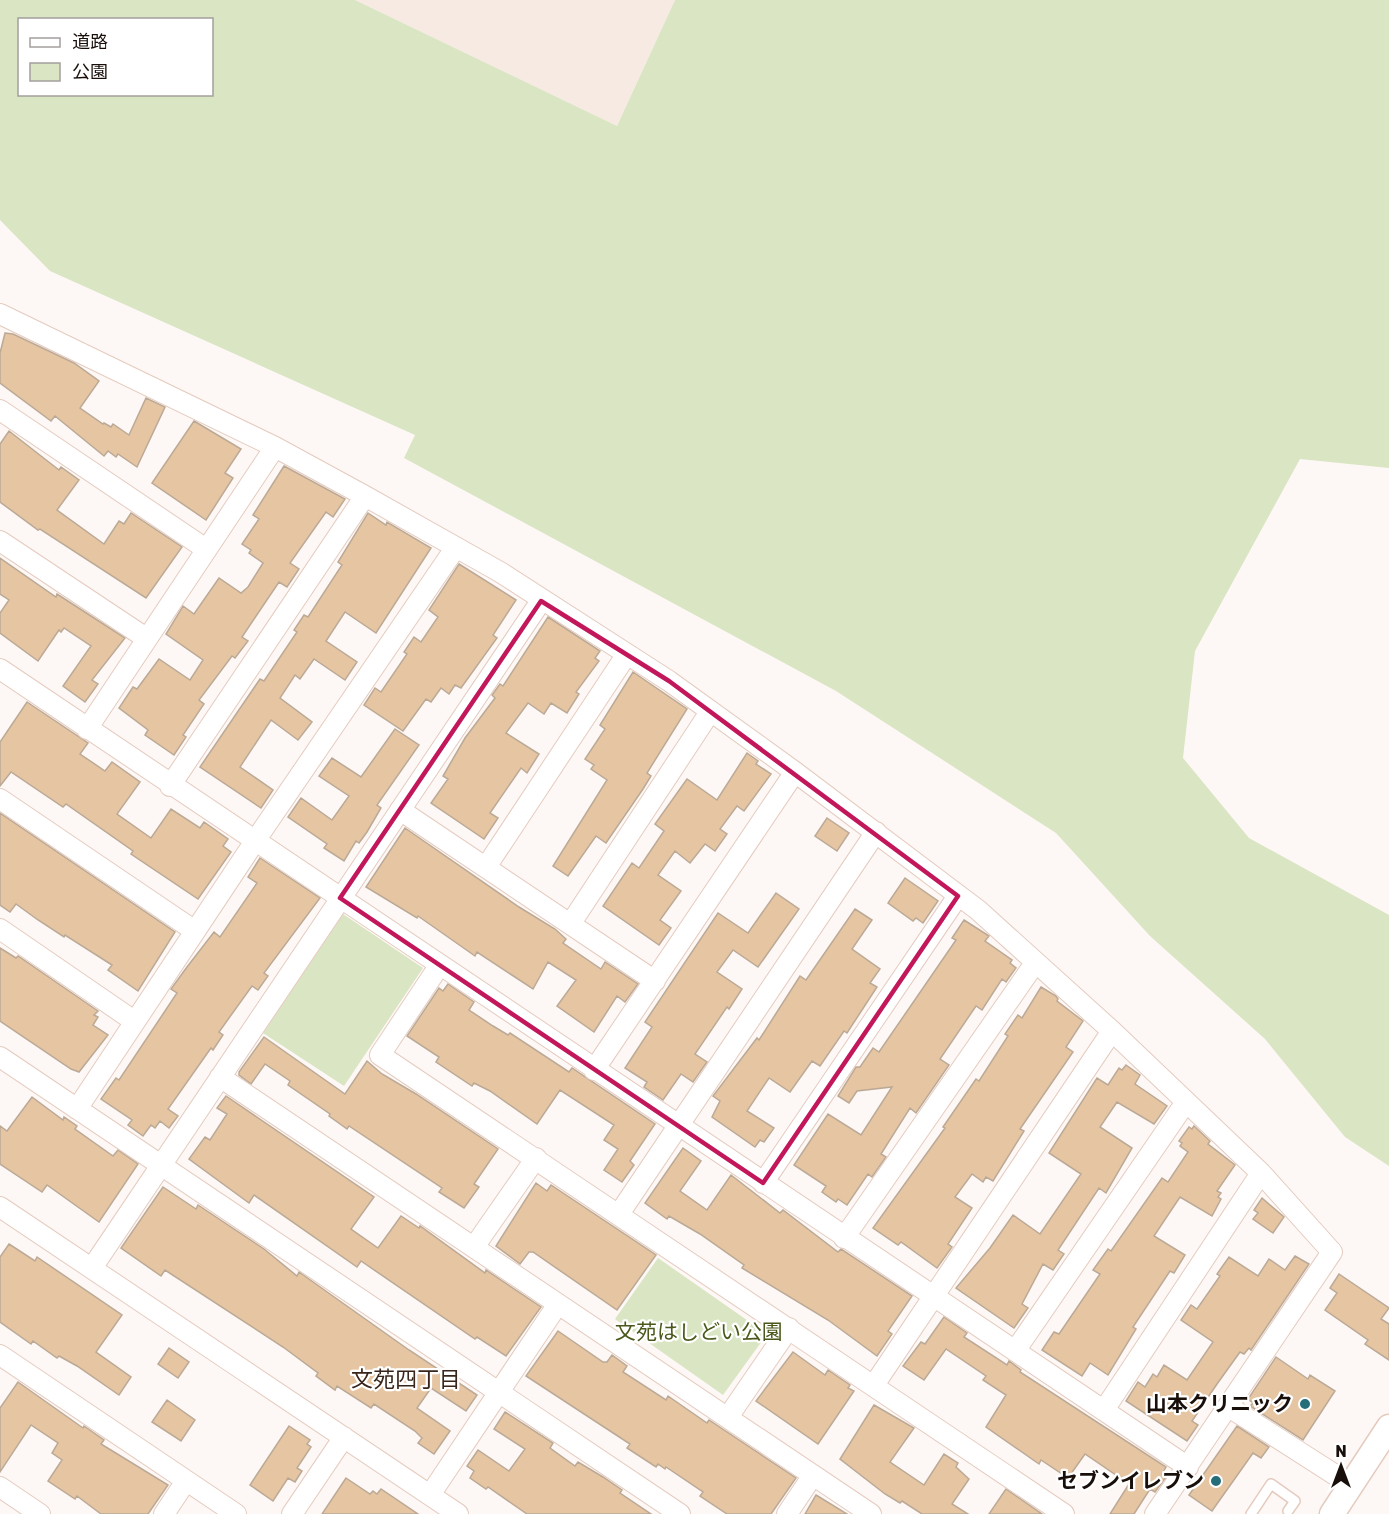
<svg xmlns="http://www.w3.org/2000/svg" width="1389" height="1514" viewBox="0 0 1389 1514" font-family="Rubik,'Noto Sans JP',sans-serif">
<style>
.built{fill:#f7eae3}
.green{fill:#dae5c3;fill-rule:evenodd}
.building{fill:#e5c5a2;stroke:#bba996;stroke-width:1.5}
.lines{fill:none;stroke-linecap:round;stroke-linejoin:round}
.service-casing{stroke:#e5cbbf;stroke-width:12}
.minor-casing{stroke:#e5cbbf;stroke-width:22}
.tertiary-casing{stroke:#e5cbbf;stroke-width:27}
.service{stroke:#fff;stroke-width:9}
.minor{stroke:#fff;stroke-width:20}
.tertiary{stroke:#fff;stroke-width:24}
.marked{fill:none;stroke:#c2185b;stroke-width:4.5;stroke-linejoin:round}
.poi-dot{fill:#266d7a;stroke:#fff;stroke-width:2}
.labels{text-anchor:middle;stroke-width:4.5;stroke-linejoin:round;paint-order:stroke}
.park-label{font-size:21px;fill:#4a591b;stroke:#fff}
.poi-label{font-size:21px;font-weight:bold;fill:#180f0b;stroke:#fff;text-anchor:end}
.neighbourhood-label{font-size:22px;fill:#38251b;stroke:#fff}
</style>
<rect width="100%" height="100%" fill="#fdf8f5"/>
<!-- built -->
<path class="built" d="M 355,0 L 675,0 L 617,126 Z"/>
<!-- green -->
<path class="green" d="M 0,0 L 355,0 L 617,126 L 675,0 L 1389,0 L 1389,468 L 1300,459 L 1195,651 L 1183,758 L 1249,838 L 1389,915 L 1389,1166 L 1345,1137 L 1265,1039 L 1150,936 L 1056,833 L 836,691 L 404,458 L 415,435 L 50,271 L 0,220 ZM 20,20 L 212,20 L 212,94 L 20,94 Z
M 343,914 L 423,968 L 344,1086 L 263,1033 Z
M 658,1258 L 767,1334 L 723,1395 L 615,1319 Z"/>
<!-- building -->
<path class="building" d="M 5,333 L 13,334 L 74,363 L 99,381 L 80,408 L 103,424 L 104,423 L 111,427 L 113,424 L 129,435 L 146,398 L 165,407 L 137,467 L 118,454 L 116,457 L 108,451 L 104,456 L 55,416 L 51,421 L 0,383 L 0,353 Z
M 194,421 L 241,449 L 225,473 L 233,478 L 206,520 L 152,483 Z
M 9,431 L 59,470 L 61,467 L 79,480 L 57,510 L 104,544 L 119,521 L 124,524 L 131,513 L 182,547 L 146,598 L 40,529 L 38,530 L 0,502 L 0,444 Z
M 284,466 L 345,499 L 333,517 L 326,512 L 290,563 L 299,569 L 287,587 L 279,582 L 242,637 L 248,641 L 235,658 L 232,656 L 199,700 L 204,704 L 183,735 L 186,737 L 174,755 L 145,735 L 148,730 L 119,708 L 133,687 L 137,689 L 159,659 L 190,680 L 203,660 L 166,634 L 183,606 L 194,614 L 219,578 L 241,593 L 248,587 L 263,563 L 249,553 L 251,550 L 242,544 L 259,519 L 253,515 Z
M 368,513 L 386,525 L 387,522 L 431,548 L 376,633 L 345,612 L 326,641 L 357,662 L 345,680 L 314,659 L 300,679 L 295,675 L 280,698 L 312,722 L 298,740 L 271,720 L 240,767 L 273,790 L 261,808 L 200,767 L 260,679 L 264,681 L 297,632 L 294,630 L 304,615 L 308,617 L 342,565 L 338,562 Z
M 0,558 L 56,597 L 57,594 L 125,638 L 92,680 L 98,684 L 85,702 L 63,686 L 91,646 L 64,628 L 61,632 L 59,630 L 38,661 L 0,633 L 0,613 L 9,600 L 0,594 Z
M 459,564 L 516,600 L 493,635 L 497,638 L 461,688 L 455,685 L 449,694 L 441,688 L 431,702 L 426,699 L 403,731 L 364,705 L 375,688 L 381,692 L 407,654 L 404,652 L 414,637 L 421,642 L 438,617 L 429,610 Z
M 548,617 L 600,651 L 595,658 L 599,661 L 576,692 L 579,694 L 567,713 L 551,703 L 544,714 L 528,703 L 506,733 L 539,754 L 527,773 L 521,768 L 490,813 L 498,818 L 484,839 L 431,803 L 448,779 L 443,776 L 465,738 L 495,698 L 492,695 L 500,684 L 503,686 Z
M 633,672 L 687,709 L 647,773 L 651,776 L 643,789 L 606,843 L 596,836 L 568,876 L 553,866 L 607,780 L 591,769 L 594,765 L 585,759 L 605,729 L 600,725 Z
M 27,702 L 88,743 L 80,754 L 105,771 L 112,762 L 140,782 L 117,814 L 151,838 L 171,809 L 200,828 L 204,822 L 228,839 L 223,846 L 231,852 L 198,899 L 131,854 L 133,851 L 66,804 L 63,807 L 11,772 L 0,786 L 0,742 Z
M 395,729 L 419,745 L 377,805 L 381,808 L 367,832 L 359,843 L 356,841 L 344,861 L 324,848 L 327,844 L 288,817 L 301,798 L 332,820 L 349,796 L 319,776 L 332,758 L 361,777 Z
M 747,753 L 758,761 L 756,764 L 771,774 L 744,811 L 737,806 L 720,829 L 727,834 L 715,851 L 705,844 L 690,863 L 675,851 L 658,875 L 681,891 L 660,920 L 671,928 L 659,945 L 603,906 L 632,863 L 639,868 L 664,831 L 655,824 L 687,779 L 717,800 Z
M 0,813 L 175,932 L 138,991 L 108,970 L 112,965 L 65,935 L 64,937 L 38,920 L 16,904 L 10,912 L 0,905 Z
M 827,818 L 849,833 L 837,851 L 815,836 Z
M 405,828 L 519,907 L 555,929 L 566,939 L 563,943 L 601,969 L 605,962 L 638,984 L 625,1002 L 617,996 L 594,1032 L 557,1006 L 576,980 L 548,962 L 533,989 L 477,952 L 475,956 L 418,916 L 417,918 L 366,887 Z
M 260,858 L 320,898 L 264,973 L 268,976 L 258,990 L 252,986 L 219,1032 L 223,1035 L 213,1050 L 211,1048 L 168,1109 L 178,1116 L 169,1128 L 160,1121 L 155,1128 L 151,1125 L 143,1136 L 128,1125 L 132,1120 L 101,1099 L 116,1078 L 119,1080 L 177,993 L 171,989 L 187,967 L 214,932 L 220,937 L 257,883 L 248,877 Z
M 905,878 L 938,901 L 923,923 L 916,918 L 913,921 L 888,903 Z
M 776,893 L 799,909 L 758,967 L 733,950 L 717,972 L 742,989 L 729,1009 L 727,1007 L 695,1054 L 707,1062 L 693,1082 L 681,1074 L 663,1100 L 644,1087 L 647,1082 L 625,1068 L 652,1027 L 645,1022 L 718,913 L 748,933 Z
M 855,909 L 872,920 L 852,949 L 880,969 L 870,983 L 877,987 L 847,1033 L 844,1031 L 820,1066 L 812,1061 L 790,1092 L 769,1078 L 747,1111 L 774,1128 L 764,1142 L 760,1140 L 755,1147 L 712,1117 L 720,1101 L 713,1096 L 757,1038 L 759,1040 L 800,976 L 806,980 Z
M 964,920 L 989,936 L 985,941 L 1012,960 L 1010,963 L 1016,968 L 1006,982 L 1002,979 L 982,1010 L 976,1006 L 940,1059 L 949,1065 L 916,1113 L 910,1108 L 881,1154 L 886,1157 L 872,1177 L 868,1174 L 847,1205 L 838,1199 L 836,1202 L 822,1192 L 826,1186 L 794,1165 L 828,1114 L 861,1135 L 892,1087 L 857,1091 L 849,1103 L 838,1096 L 856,1067 L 860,1067 L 873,1048 L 879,1052 L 956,940 L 952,938 Z
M 0,948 L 16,958 L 18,956 L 98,1011 L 94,1015 L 98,1017 L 93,1025 L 108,1035 L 79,1072 L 71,1069 L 0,1021 Z
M 448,984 L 474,1002 L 469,1010 L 493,1026 L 508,1035 L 510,1033 L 569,1072 L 572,1068 L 655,1124 L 630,1161 L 634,1165 L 622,1182 L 604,1170 L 618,1149 L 604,1140 L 614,1125 L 560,1090 L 537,1124 L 490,1091 L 474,1083 L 472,1086 L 436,1062 L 439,1057 L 407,1036 L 439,988 L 443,991 Z
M 1041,987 L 1056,996 L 1058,999 L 1057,1001 L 1083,1021 L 1066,1047 L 1073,1052 L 1020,1129 L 1024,1131 L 993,1181 L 986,1177 L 983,1182 L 972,1174 L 955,1197 L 972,1208 L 948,1244 L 952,1247 L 937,1268 L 901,1242 L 898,1245 L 873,1228 L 945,1128 L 943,1127 L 976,1079 L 979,1081 L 1008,1036 L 1005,1034 L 1018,1015 L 1022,1018 Z
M 264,1037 L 345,1094 L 367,1061 L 382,1074 L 416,1094 L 498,1149 L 474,1184 L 479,1187 L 464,1208 L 439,1192 L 442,1188 L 349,1126 L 347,1129 L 329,1116 L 330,1114 L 288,1085 L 290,1081 L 265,1064 L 251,1084 L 239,1075 L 239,1072 Z
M 1126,1065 L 1140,1075 L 1135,1084 L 1167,1106 L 1154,1124 L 1117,1102 L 1100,1127 L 1132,1148 L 1106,1193 L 1099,1188 L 1058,1250 L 1064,1254 L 1053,1270 L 1043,1264 L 1022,1304 L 1028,1308 L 1014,1328 L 956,1288 L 990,1248 L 1013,1215 L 1040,1234 L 1081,1174 L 1049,1153 L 1097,1078 L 1108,1085 L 1119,1068 L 1122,1070 Z
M 226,1096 L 374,1197 L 351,1229 L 378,1248 L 401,1216 L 419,1228 L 420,1226 L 485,1273 L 486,1270 L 541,1307 L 506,1356 L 477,1337 L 475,1339 L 361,1261 L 357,1267 L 254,1195 L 249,1203 L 189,1159 L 205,1137 L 210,1140 L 227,1114 L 217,1108 Z
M 32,1097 L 63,1120 L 64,1117 L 77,1126 L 75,1129 L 113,1156 L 118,1150 L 138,1164 L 99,1222 L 47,1185 L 42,1192 L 0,1164 L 0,1126 L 7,1131 Z
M 1194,1126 L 1210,1141 L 1208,1144 L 1235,1165 L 1217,1191 L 1221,1193 L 1218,1197 L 1221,1199 L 1212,1216 L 1180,1197 L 1154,1236 L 1185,1255 L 1174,1273 L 1170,1271 L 1133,1327 L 1136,1329 L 1108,1375 L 1090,1363 L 1082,1376 L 1042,1350 L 1054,1332 L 1059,1334 L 1100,1274 L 1093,1270 L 1108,1249 L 1111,1251 L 1162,1178 L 1168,1182 L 1188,1152 L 1180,1146 L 1182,1143 L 1179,1141 L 1189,1127 L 1192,1129 Z
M 683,1148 L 701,1161 L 680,1191 L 707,1210 L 731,1175 L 780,1213 L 783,1210 L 838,1252 L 841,1249 L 912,1296 L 888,1331 L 892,1334 L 877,1356 L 828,1320 L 742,1268 L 744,1265 L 700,1234 L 669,1216 L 667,1219 L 645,1203 Z
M 536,1183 L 547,1191 L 551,1185 L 656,1255 L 617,1310 L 533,1252 L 529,1252 L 520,1264 L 496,1246 Z
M 163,1187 L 196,1209 L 198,1205 L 264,1249 L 297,1276 L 299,1272 L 409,1350 L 477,1395 L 466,1411 L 431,1388 L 417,1408 L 450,1431 L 434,1454 L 418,1443 L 422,1438 L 415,1431 L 374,1404 L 371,1408 L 337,1386 L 335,1390 L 316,1376 L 318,1373 L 283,1347 L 165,1270 L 161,1276 L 121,1248 Z
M 1262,1198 L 1284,1217 L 1273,1233 L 1253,1219 L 1258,1213 L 1254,1210 Z
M 9,1244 L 35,1261 L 37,1257 L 122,1315 L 96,1352 L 131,1377 L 119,1395 L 77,1366 L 59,1356 L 57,1358 L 33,1341 L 31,1344 L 0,1322 L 0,1257 Z
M 1295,1256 L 1309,1264 L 1251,1350 L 1249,1348 L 1244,1354 L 1240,1352 L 1217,1384 L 1192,1421 L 1198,1425 L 1187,1441 L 1126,1401 L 1138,1382 L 1145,1387 L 1153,1374 L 1157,1377 L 1164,1365 L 1187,1380 L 1213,1342 L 1181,1320 L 1191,1305 L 1197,1309 L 1220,1276 L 1217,1274 L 1229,1257 L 1258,1276 L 1269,1259 L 1285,1270 Z
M 1339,1274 L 1389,1308 L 1381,1319 L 1389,1324 L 1389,1360 L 1365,1344 L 1368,1340 L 1325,1310 L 1337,1293 L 1330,1288 Z
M 944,1317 L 967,1333 L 964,1337 L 1007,1365 L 1009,1361 L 1021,1370 L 1020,1372 L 1166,1467 L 1162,1474 L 1166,1477 L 1155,1492 L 1150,1489 L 1134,1514 L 1110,1514 L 1129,1484 L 1085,1454 L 1068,1478 L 1041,1460 L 1039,1464 L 986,1427 L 1006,1395 L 983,1380 L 986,1376 L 946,1349 L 924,1380 L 903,1366 L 921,1342 L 925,1344 Z
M 558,1331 L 603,1362 L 607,1362 L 612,1355 L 627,1366 L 623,1372 L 666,1400 L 668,1396 L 707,1423 L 709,1420 L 796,1478 L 771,1514 L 727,1514 L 700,1496 L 703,1492 L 666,1467 L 665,1469 L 658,1464 L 656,1467 L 627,1448 L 630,1444 L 526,1376 Z
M 169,1348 L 189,1362 L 178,1378 L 158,1364 Z
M 793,1352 L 825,1375 L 828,1370 L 850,1385 L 848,1388 L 854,1391 L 818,1444 L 756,1401 Z
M 1276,1357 L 1308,1379 L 1310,1375 L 1335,1391 L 1303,1440 L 1250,1406 L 1253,1403 L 1248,1399 Z
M 18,1382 L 83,1428 L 84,1426 L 104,1440 L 101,1444 L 168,1485 L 148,1514 L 101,1514 L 77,1496 L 75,1499 L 48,1481 L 62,1460 L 52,1453 L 58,1443 L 31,1425 L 0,1472 L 0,1408 Z
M 167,1400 L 195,1420 L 181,1441 L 152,1422 Z
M 874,1405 L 914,1428 L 890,1462 L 924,1485 L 944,1454 L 958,1463 L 956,1467 L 969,1479 L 952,1504 L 968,1514 L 922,1514 L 902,1501 L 900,1503 L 885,1494 L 840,1459 Z
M 505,1412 L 553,1443 L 550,1448 L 575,1466 L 578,1462 L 603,1477 L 622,1490 L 620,1493 L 651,1514 L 527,1514 L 488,1487 L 486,1489 L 470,1478 L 474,1471 L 467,1466 L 478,1450 L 509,1471 L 525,1449 L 494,1429 Z
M 289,1426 L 310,1440 L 307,1444 L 311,1447 L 297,1468 L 302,1471 L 295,1482 L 288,1478 L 273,1501 L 250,1485 Z
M 1237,1426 L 1269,1447 L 1261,1458 L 1253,1453 L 1212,1511 L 1189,1495 Z
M 346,1478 L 370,1494 L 373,1491 L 377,1494 L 381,1489 L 418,1514 L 322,1514 Z
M 1006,1489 L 1042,1514 L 989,1514 Z
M 816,1495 L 847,1514 L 805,1514 Z"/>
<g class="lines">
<!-- service casing -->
<g class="service-casing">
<path id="service" d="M 1251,1514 L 1271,1484 L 1295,1501 L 1288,1511"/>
</g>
<!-- minor casing -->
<g class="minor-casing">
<path id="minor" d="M 0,314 L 275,447 L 365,496 L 500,572 L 669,681 L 795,772 L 978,910 L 1112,1031 L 1261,1173 L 1332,1252 L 1155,1514
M 0,410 L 206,549
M 0,541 L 146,638
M 0,669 L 1188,1467
M 87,729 L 275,447
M 170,786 L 365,496
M 0,799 L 195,931
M 400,810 L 655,981
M 486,867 L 627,654
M 571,923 L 710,712
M 0,929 L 134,1021
M 439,966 L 380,1055 L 1064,1514
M 0,1057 L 680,1514
M 594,1070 L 795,772
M 220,1077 L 871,1514
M 77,1109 L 255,841 L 456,547
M 763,1183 L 958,896
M 0,1207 L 458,1514
M 619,1214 L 876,832
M 844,1238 L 1035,963
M 474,1247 L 536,1158
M 92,1268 L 541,601
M 1015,1351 L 1186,1102
M 0,1355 L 236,1514
M 874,1385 L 1112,1031
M 1229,1407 L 1351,1485
M 1104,1410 L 1261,1173
M 728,1417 L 789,1328
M 0,1487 L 40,1514
M 430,1495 L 558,1304
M 164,1514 L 186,1481
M 292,1514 L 344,1437
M 787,1514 L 813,1475"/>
</g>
<!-- tertiary casing -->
<g class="tertiary-casing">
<path id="tertiary" d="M 1332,1514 L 1389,1427"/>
</g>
<!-- service -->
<use href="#service" class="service"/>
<!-- minor -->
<use href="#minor" class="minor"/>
<!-- tertiary -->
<use href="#tertiary" class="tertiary"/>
</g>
<!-- marked area -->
<path class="marked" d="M 541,601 L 669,681 L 958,896 L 763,1183 L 340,898 Z"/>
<!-- markers -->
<g class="poi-dot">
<circle cx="1305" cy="1404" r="6"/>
<circle cx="1216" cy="1481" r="6"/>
</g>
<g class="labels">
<!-- park labels -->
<g class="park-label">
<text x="699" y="1339">文苑はしどい公園</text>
</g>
<!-- poi labels -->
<g class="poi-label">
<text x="1293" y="1411">山本クリニック</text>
<text x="1204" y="1488">セブンイレブン</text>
</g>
<!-- neighbourhood labels -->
<g class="neighbourhood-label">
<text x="406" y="1387">文苑四丁目</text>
</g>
</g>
<!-- legend -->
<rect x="18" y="18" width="195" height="78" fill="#ffffff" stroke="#a39f9d" stroke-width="1.5"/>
<rect x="30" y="38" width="30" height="9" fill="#ffffff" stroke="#a39f9d" stroke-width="1.5"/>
<text x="72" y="48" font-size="18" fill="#180f0b">道路</text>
<rect x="30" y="63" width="30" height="18" fill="#dae5c3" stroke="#a39f9d" stroke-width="1.5"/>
<text x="72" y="78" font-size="18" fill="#180f0b">公園</text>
<!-- north arrow -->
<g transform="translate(1341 1466)" stroke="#ffffff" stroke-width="4.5" paint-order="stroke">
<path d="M0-4.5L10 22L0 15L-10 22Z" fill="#180f0b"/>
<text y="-9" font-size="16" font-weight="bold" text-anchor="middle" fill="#180f0b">N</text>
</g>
</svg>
